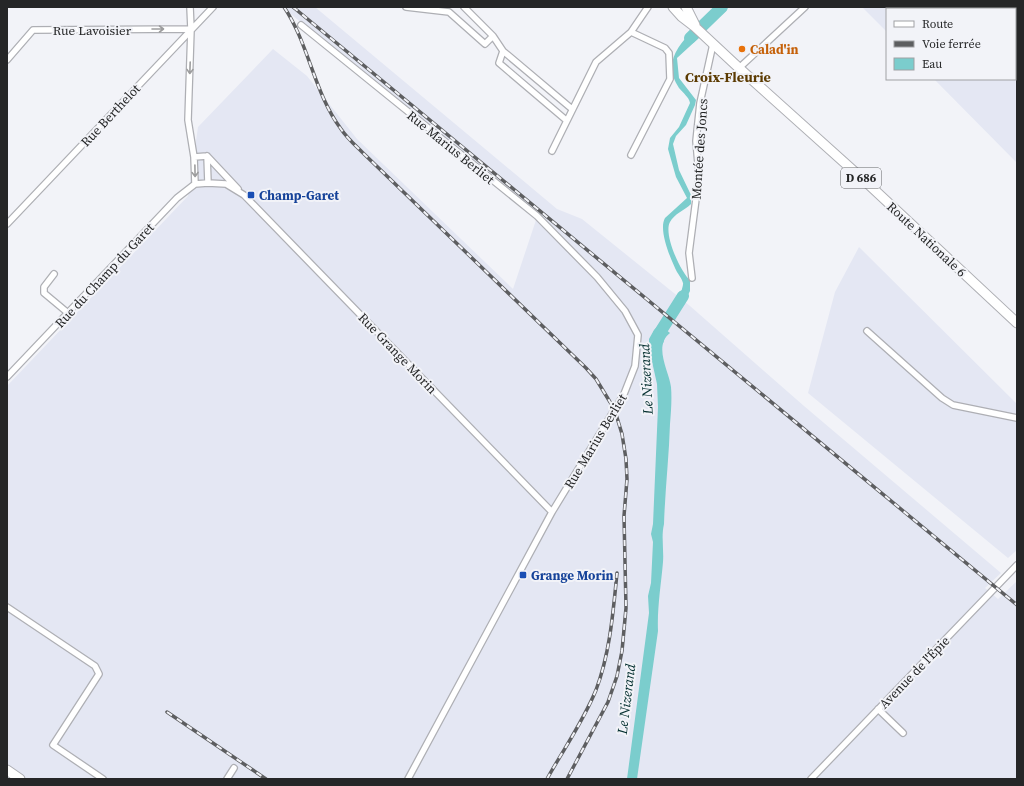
<svg xmlns="http://www.w3.org/2000/svg" width="1024" height="786" viewBox="0 0 1024 786" font-family="'Source Serif 4',serif">
<style>
.built{fill:#e4e7f3}
.water{fill:#7bcdcd}
.lines{fill:none;stroke-linecap:round;stroke-linejoin:round}
.river{stroke:#7bcdcd;stroke-width:12}
.minor-casing{stroke:#aeafb4;stroke-width:8}
.primary-casing{stroke:#aeafb4;stroke-width:11}
.minor{stroke:#fff;stroke-width:5.5}
.primary{stroke:#fff;stroke-width:9}
.rail-casing{stroke:#5d5e60;stroke-width:3.5}
.rail{stroke:#f2f3f8;stroke-width:2;stroke-dasharray:6;stroke-linecap:butt}
.oneway{stroke:#9d9d9e}
.food-dot{fill:#e8710a;stroke:#f2f3f8;stroke-width:1.5}
.transit-dot{fill:#1a4fb4;stroke:#f2f3f8;stroke-width:1.5}
.labels{text-anchor:middle;stroke-width:4;stroke-linejoin:round;paint-order:stroke}
.shield{fill:#f2f3f8;stroke:#626466;stroke-width:1}
.shield-label{font-size:12px;font-weight:bold;fill:#252627}
.street-label{font-size:13px;fill:#252627;stroke:#f2f3f8}
.food-label{font-size:13px;font-weight:bold;fill:#c56008;stroke:#f2f3f8;text-anchor:start}
.transit-label{font-size:13px;font-weight:bold;fill:#164399;stroke:#f2f3f8;text-anchor:start}
.neighbourhood-label{font-size:14px;font-weight:bold;fill:#5c3b02;stroke:#f2f3f8}
.water-label{font-size:14px;font-style:italic;fill:#053030;stroke:#f2f3f8}
</style>
<rect width="100%" height="100%" fill="#f2f3f8"/>
<!-- built -->
<path class="built" d="M 282,7 L 315,7 L 557,209 L 582,219 L 690,306 L 804,406 L 1001,573 L 985,588 L 998,599 L 1017,581 L 1017,779 L 7,779 L 7,386 L 188,196 L 198,127 L 273,49 L 307,76 L 357,139 L 513,289 L 538,214 Z
M 862,7 L 1017,7 L 1017,163 L 934,79 L 1015,79 L 1015,9 L 887,9 L 887,32 Z
M 859,247 L 1017,404 L 1017,550 L 1008,558 L 808,393 L 835,292 Z"/>
<!-- water -->
<path class="water" d="M 718,7 L 724,7 L 727,10 L 710,25 L 704,19 Z
M 693,30 L 700,37 L 677,58 L 679,78 L 696,100 L 695,105 L 686,125 L 676,136 L 673,144 L 679,170 L 691,195 L 691,204 C 685,210 674,214 670,222 C 663,234 681,273 690,280 L 690,291 L 688,295 L 677,312 L 674,309 C 676,304 684,287 683,283 C 682,279 679,275 677,272 C 671,260 658,230 665,218 L 687,198 L 676,177 L 668,149 L 670,138 L 679,127 L 690,103 C 689,97 683,93 679,88 C 663,64 677,47 693,30 Z
M 662,322 L 665,329 L 670,333 C 653,346 669,371 671,387 C 672,399 671,412 670,424 C 669,457 665,491 664,524 C 661,537 664,549 663,562 C 661,585 657,608 658,631 L 637,779 L 627,779 L 649,613 L 648,596 L 651,583 L 653,542 L 651,534 L 653,524 L 658,407 L 657,384 L 649,348 L 649,339 L 654,330 Z"/>
<g class="lines">
<!-- river -->
<path class="river" d="M 690,38 L 722,7
M 658,340 L 659,334 L 683,296"/>
<!-- minor casing -->
<g class="minor-casing">
<path id="minor" d="M 190,7 L 191,29 L 188,120 L 194,157 L 195,184
M 406,7 L 449,12 L 485,44 L 493,36
M 464,7 L 493,36 L 503,51
M 301,25 L 537,216 L 597,277 L 625,311 L 638,335 L 635,366 L 624,394 L 552,512 L 408,779
M 7,60 L 33,30 L 191,29
M 739,68 L 805,7
M 566,120 L 499,63 L 503,51 L 572,109
M 552,151 L 596,62 L 631,32
M 631,155 L 670,79 L 669,53 L 665,48 L 631,32 L 648,7
M 207,156 L 238,189
M 194,157 L 207,156 L 208,183
M 7,224 L 213,7
M 54,274 L 44,287 L 44,293 L 68,313
M 692,278 L 689,253 L 699,176 L 696,141 L 700,103 L 713,44
M 867,331 L 942,398 L 953,405 L 1017,418
M 7,377 L 177,198 L 195,184 L 208,183 L 226,184 L 244,195 L 552,512
M 7,607 L 95,666 L 99,674 L 53,745 L 103,779
M 878,709 L 903,733
M 227,779 L 234,768
M 811,779 L 1017,565"/>
</g>
<!-- primary casing -->
<g class="primary-casing">
<path id="primary" d="M 673,7 L 682,17 L 695,27 L 739,68 L 866,182 L 1017,323
M 686,7 L 695,25
M 7,770 L 20,779"/>
</g>
<!-- minor -->
<use href="#minor" class="minor"/>
<!-- primary -->
<use href="#primary" class="primary"/>
<!-- rail casing -->
<g class="rail-casing">
<path id="rail" d="M 284,7 C 309,44 314,93 341,129 C 347,138 355,145 362,152 L 586,368 L 596,379 L 610,402 L 615,411 L 622,434 L 626,459 L 627,479 L 624,516 L 626,608 L 622,651 L 617,676 L 608,702 L 567,779
M 293,7 L 1017,605
M 167,712 L 266,779
M 547,779 C 563,750 583,722 596,690 C 610,653 613,613 617,573"/>
</g>
<!-- rail -->
<use href="#rail" class="rail"/>
</g>
<!-- one-way arrows -->
<defs><path id="oneway-shaft" d="M-6 0H5M1.5-3L5.5 0L1.5 3" fill="none" stroke-width="1.6" stroke-linecap="round" stroke-linejoin="round"/></defs>
<g class="oneway">
<use href="#oneway-shaft" transform="translate(158 29)"/>
<use href="#oneway-shaft" transform="translate(190 68) rotate(92)"/>
<use href="#oneway-shaft" transform="translate(195 171) rotate(89)"/>
</g>
<!-- markers -->
<circle class="food-dot" cx="742" cy="49" r="4"/>
<g class="transit-dot">
<rect x="247" y="191" width="8" height="8" rx="2"/>
<rect x="519" y="571" width="8" height="8" rx="2"/>
</g>
<g class="labels">
<!-- shield labels -->
<rect class="shield" x="841" y="168" width="40" height="20" rx="3"/>
<g class="shield-label">
<text x="861" y="182">D 686</text>
</g>
<!-- street labels -->
<g class="street-label">
<text x="92" y="35">Rue Lavoisier</text>
<text transform="translate(110 115) rotate(-47)" y="5">Rue Berthelot</text>
<text transform="translate(451 147) rotate(39)" y="5">Rue Marius Berliet</text>
<text transform="translate(699 149) rotate(-86)" y="5">Montée des Joncs</text>
<text transform="translate(927 239) rotate(43)" y="5">Route Nationale 6</text>
<text transform="translate(104 275) rotate(-47)" y="5">Rue du Champ du Garet</text>
<text transform="translate(398 353) rotate(46)" y="5">Rue Grange Morin</text>
<text transform="translate(595 441) rotate(-59)" y="5">Rue Marius Berliet</text>
<text transform="translate(914 672) rotate(-46)" y="5">Avenue de l'Épie</text>
</g>
<!-- food labels -->
<g class="food-label">
<text x="750" y="54">Calad'in</text>
</g>
<!-- transit labels -->
<g class="transit-label">
<text x="259" y="200">Champ-Garet</text>
<text x="531" y="580">Grange Morin</text>
</g>
<!-- neighbourhood labels -->
<g class="neighbourhood-label">
<text x="728" y="82">Croix-Fleurie</text>
</g>
<!-- water labels -->
<g class="water-label">
<text transform="translate(646 379) rotate(-93)" y="5">Le Nizerand</text>
<text transform="translate(626 699) rotate(-83)" y="5">Le Nizerand</text>
</g>
</g>
<!-- border -->
<rect width="1024" height="786" fill="none" stroke="#252627" stroke-width="16"/>
<!-- legend -->
<rect x="886" y="8" width="130" height="72" fill="#f2f3f8" stroke="#a0a1a4"/>
<rect x="894" y="21" width="20" height="6" fill="#ffffff" stroke="#a0a1a4"/>
<text x="922" y="28" font-size="12" fill="#252627">Route</text>
<rect x="894" y="41" width="20" height="6" fill="#5d5e60" stroke="#a0a1a4"/>
<text x="922" y="48" font-size="12" fill="#252627">Voie ferrée</text>
<rect x="894" y="58" width="20" height="12" fill="#7bcdcd" stroke="#a0a1a4"/>
<text x="922" y="68" font-size="12" fill="#252627">Eau</text>
</svg>
